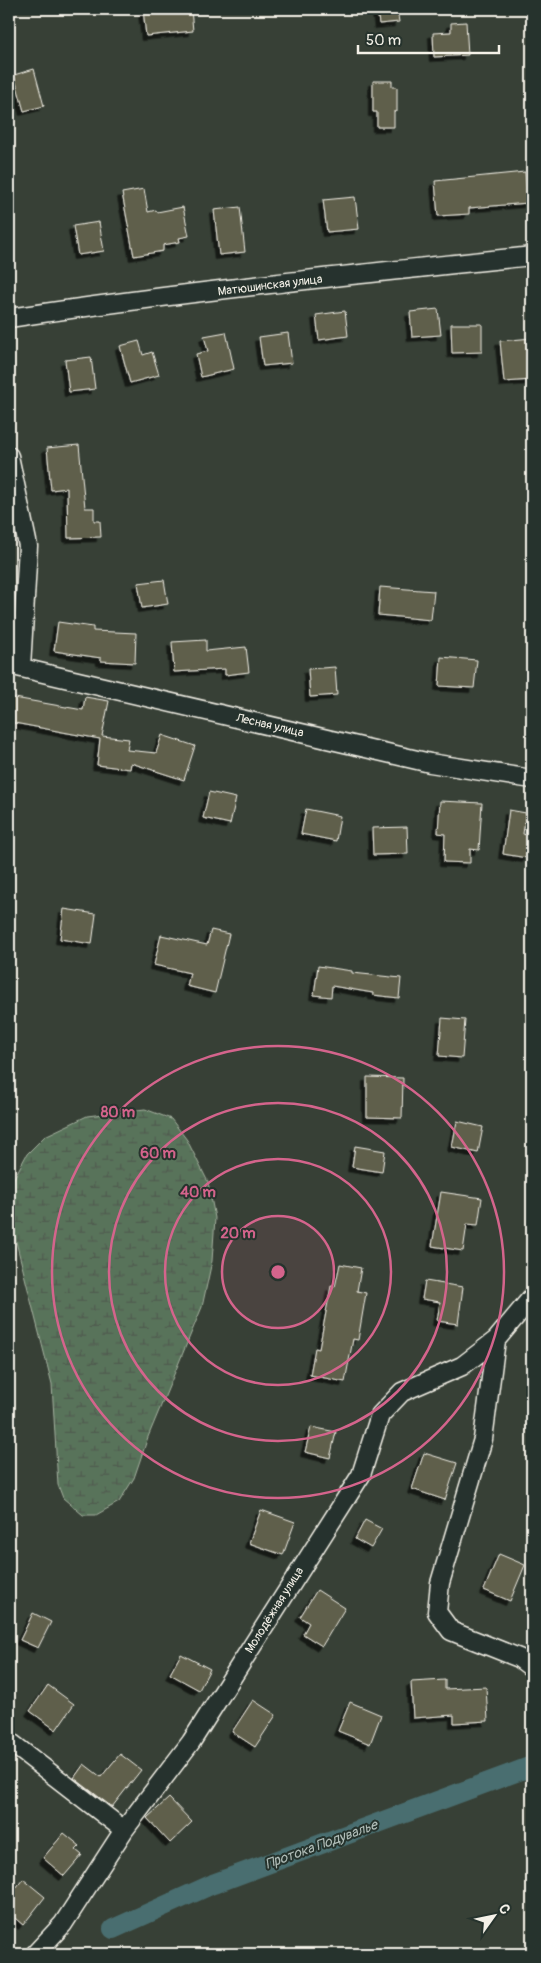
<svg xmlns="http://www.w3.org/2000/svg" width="541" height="1963" viewBox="0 0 541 1963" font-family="Pangolin,sans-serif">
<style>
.wetland{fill:url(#wetland-marsh);stroke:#a6b2a1}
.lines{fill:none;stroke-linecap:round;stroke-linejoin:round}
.canal{stroke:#4a6e70;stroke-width:20}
.building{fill:#5f5f4b;stroke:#f4f1e8;filter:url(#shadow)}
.street-casing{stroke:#f4f1e8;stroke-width:21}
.street{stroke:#26332d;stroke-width:18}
.ring{fill:none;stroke:#d4648c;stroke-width:2.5}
.labels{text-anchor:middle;stroke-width:4;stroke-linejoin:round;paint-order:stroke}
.street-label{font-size:12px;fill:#f4f1e8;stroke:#26332d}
.water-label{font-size:14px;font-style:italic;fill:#b0bdb8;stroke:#26332d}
.centre{fill:#d4648c;stroke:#26332d;stroke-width:2.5}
.ring-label{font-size:15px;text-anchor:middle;font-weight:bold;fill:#d4648c;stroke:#26332d;stroke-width:4;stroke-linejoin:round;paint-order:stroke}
</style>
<defs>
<pattern id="wetland-marsh" width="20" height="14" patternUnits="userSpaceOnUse" patternTransform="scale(1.25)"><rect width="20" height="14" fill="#58735a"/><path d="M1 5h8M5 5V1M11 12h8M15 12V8" fill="none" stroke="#505b4f"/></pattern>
<filter id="shadow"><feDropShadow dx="-4.5" dy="4.5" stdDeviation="0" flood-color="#0009"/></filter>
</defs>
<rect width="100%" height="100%" fill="#374036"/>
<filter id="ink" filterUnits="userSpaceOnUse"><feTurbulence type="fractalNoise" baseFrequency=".02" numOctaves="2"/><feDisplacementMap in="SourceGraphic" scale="10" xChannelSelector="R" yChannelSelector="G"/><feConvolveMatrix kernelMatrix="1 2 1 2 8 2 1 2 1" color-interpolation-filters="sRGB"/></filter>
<g filter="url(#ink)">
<!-- wetland -->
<path class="wetland" d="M 145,1109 L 171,1119 L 187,1140 L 208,1182 L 215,1218 L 212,1261 L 202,1307 L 148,1437 L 134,1478 L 119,1502 L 96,1515 L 83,1515 L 63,1498 L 58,1485 L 52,1384 L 10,1218 L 13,1180 L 27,1154 L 45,1136 L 87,1116 Z"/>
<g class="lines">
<!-- canal -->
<path class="canal" d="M 113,1929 L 213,1884 L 532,1766"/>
</g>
<!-- building -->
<path class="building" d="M 143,9 L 191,9 L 193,31 L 146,36 Z
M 377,9 L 397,9 L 399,22 L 379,24 Z
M 466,22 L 468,55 L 434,57 L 433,33 L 451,32 L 451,23 Z
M 34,69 L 44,106 L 24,111 L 14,75 Z
M 373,81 L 392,81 L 392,87 L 397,87 L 397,112 L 394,111 L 394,127 L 377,127 L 377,112 L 373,112 Z
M 525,172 L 528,203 L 469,208 L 469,214 L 438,216 L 435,181 Z
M 144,189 L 148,212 L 156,210 L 157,212 L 183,207 L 189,236 L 179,238 L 180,242 L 163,245 L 163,251 L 134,256 L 122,193 Z
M 355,197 L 359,229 L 327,232 L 323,200 Z
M 240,207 L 245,252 L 219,255 L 214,210 Z
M 99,222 L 104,251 L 78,255 L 73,226 Z
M 438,309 L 441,335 L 412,337 L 410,312 Z
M 345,311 L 348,336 L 319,340 L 316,315 Z
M 451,324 L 482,324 L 482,352 L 452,353 Z
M 226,332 L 234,369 L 201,377 L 196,354 L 208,351 L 204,336 Z
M 288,333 L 292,363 L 263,366 L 259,337 Z
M 532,338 L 532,380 L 504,382 L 500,341 Z
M 139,341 L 143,355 L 152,352 L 159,375 L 130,383 L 120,346 Z
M 91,357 L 95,389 L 69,392 L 65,360 Z
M 79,445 L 85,508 L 94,508 L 94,521 L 100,521 L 101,537 L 68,538 L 67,488 L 51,490 L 47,448 Z
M 164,580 L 168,604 L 142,608 L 138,583 Z
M 380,587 L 434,591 L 431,620 L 378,615 Z
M 58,622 L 93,627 L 93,631 L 136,633 L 135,663 L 101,661 L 101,658 L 54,651 Z
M 206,640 L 206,651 L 246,647 L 249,672 L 225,675 L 225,669 L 174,672 L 172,642 Z
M 441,657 L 477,660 L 474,688 L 439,686 Z
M 335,667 L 337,695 L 310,697 L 308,669 Z
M 9,697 L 83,710 L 85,697 L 109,701 L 102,736 L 129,739 L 127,750 L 156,753 L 162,735 L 195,746 L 184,780 L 131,763 L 130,769 L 97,765 L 100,739 L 9,722 Z
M 209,792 L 236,798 L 230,824 L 203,818 Z
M 440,801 L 482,803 L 479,850 L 470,849 L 470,863 L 444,862 L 445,834 L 438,833 Z
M 306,809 L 340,816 L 336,841 L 301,834 Z
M 509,810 L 526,813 L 523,834 L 530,836 L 527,858 L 503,854 Z
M 407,827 L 408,854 L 373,855 L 372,828 Z
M 64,909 L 96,914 L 92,944 L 60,939 Z
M 211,930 L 229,934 L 215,993 L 187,986 L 190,973 L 154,965 L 161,935 L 207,945 Z
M 318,966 L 352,971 L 352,973 L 401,978 L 399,998 L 373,995 L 373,993 L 332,986 L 331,997 L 314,995 Z
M 442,1018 L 465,1020 L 462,1058 L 439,1056 Z
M 367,1077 L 403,1078 L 402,1118 L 367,1117 Z
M 457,1121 L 483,1127 L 478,1153 L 452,1147 Z
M 355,1146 L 385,1151 L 382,1172 L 352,1167 Z
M 441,1192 L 482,1198 L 478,1225 L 467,1224 L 463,1251 L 432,1246 Z
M 340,1264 L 361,1268 L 357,1291 L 366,1293 L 358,1340 L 353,1339 L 345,1382 L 310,1375 L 315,1348 L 319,1349 L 331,1286 L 335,1287 Z
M 425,1281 L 463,1287 L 458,1324 L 437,1321 L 440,1302 L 422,1299 Z
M 311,1427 L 336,1432 L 330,1458 L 305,1452 Z
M 424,1453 L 457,1463 L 445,1500 L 412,1489 Z
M 261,1510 L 295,1522 L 283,1555 L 249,1543 Z
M 365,1520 L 382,1529 L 371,1548 L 355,1539 Z
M 499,1554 L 525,1565 L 510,1601 L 484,1590 Z
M 317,1590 L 345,1608 L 322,1646 L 303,1634 L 309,1623 L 300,1617 Z
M 33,1613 L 51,1622 L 38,1648 L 20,1640 Z
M 181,1654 L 210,1669 L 199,1690 L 170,1674 Z
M 445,1680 L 445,1689 L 486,1687 L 488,1721 L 454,1723 L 454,1715 L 413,1718 L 411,1682 Z
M 48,1685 L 74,1704 L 56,1730 L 30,1711 Z
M 253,1700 L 276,1715 L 255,1747 L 232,1732 Z
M 350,1702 L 381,1715 L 370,1744 L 338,1731 Z
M 120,1754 L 141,1770 L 112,1807 L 74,1778 L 84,1764 L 101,1777 Z
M 169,1798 L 192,1822 L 170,1843 L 147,1818 Z
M 64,1833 L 80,1846 L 76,1850 L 82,1855 L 64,1876 L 43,1858 Z
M 23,1879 L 45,1897 L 23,1925 L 9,1913 L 9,1882 L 16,1888 Z"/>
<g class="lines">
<!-- street casing -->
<g class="street-casing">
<path id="street" d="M 9,318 C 183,292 358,274 532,256
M 9,456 L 28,546 L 21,667
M 9,665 L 430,763 L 532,779
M 496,1340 L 483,1439 L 440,1583 L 437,1612 L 451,1631 L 519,1658 L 532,1668
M 9,1741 L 124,1830
M 35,1954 L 63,1924 L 124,1830 L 191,1742 L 361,1475 L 380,1415 L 402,1392 L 462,1366 L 496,1340 L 532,1297"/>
</g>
<!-- street -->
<use href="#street" class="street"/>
</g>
</g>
<!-- distance rings -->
<circle cx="278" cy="1272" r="56" fill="#d4648c" fill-opacity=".12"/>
<g class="ring">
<circle cx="278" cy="1272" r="56"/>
<circle cx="278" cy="1272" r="113"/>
<circle cx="278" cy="1272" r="169"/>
<circle cx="278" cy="1272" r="226"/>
</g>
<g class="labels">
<!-- street labels -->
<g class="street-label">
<text transform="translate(270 285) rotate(-7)" y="4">Матюшинская улица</text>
<text transform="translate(270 725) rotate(13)" y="4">Лесная улица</text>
<text transform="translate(274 1610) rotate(-58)" y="4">Молодёжная улица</text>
</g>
<!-- water labels -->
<g class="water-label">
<text transform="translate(321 1844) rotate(-20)" y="5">Протока Подувалье</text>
</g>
</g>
<circle cx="278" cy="1272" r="8" class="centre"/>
<g class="ring-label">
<text x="118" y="1117">80 m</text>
<text x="158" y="1158">60 m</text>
<text x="198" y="1197">40 m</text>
<text x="238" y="1238">20 m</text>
</g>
<!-- margin -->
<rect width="541" height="1963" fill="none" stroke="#26332d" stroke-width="30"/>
<rect x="15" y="15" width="511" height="1933" fill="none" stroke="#f4f1e8" stroke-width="2" filter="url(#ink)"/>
<!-- north arrow -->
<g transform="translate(494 1916) rotate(57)" stroke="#26332d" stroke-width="4" paint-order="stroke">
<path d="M0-4L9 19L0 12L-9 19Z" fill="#f4f1e8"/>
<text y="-8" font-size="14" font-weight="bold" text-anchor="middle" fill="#f4f1e8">С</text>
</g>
<!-- scale -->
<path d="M358 45v8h141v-8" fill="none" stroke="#f4f1e8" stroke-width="2.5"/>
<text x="366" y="45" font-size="15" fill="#f4f1e8" stroke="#26332d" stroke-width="4" paint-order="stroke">50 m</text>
</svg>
